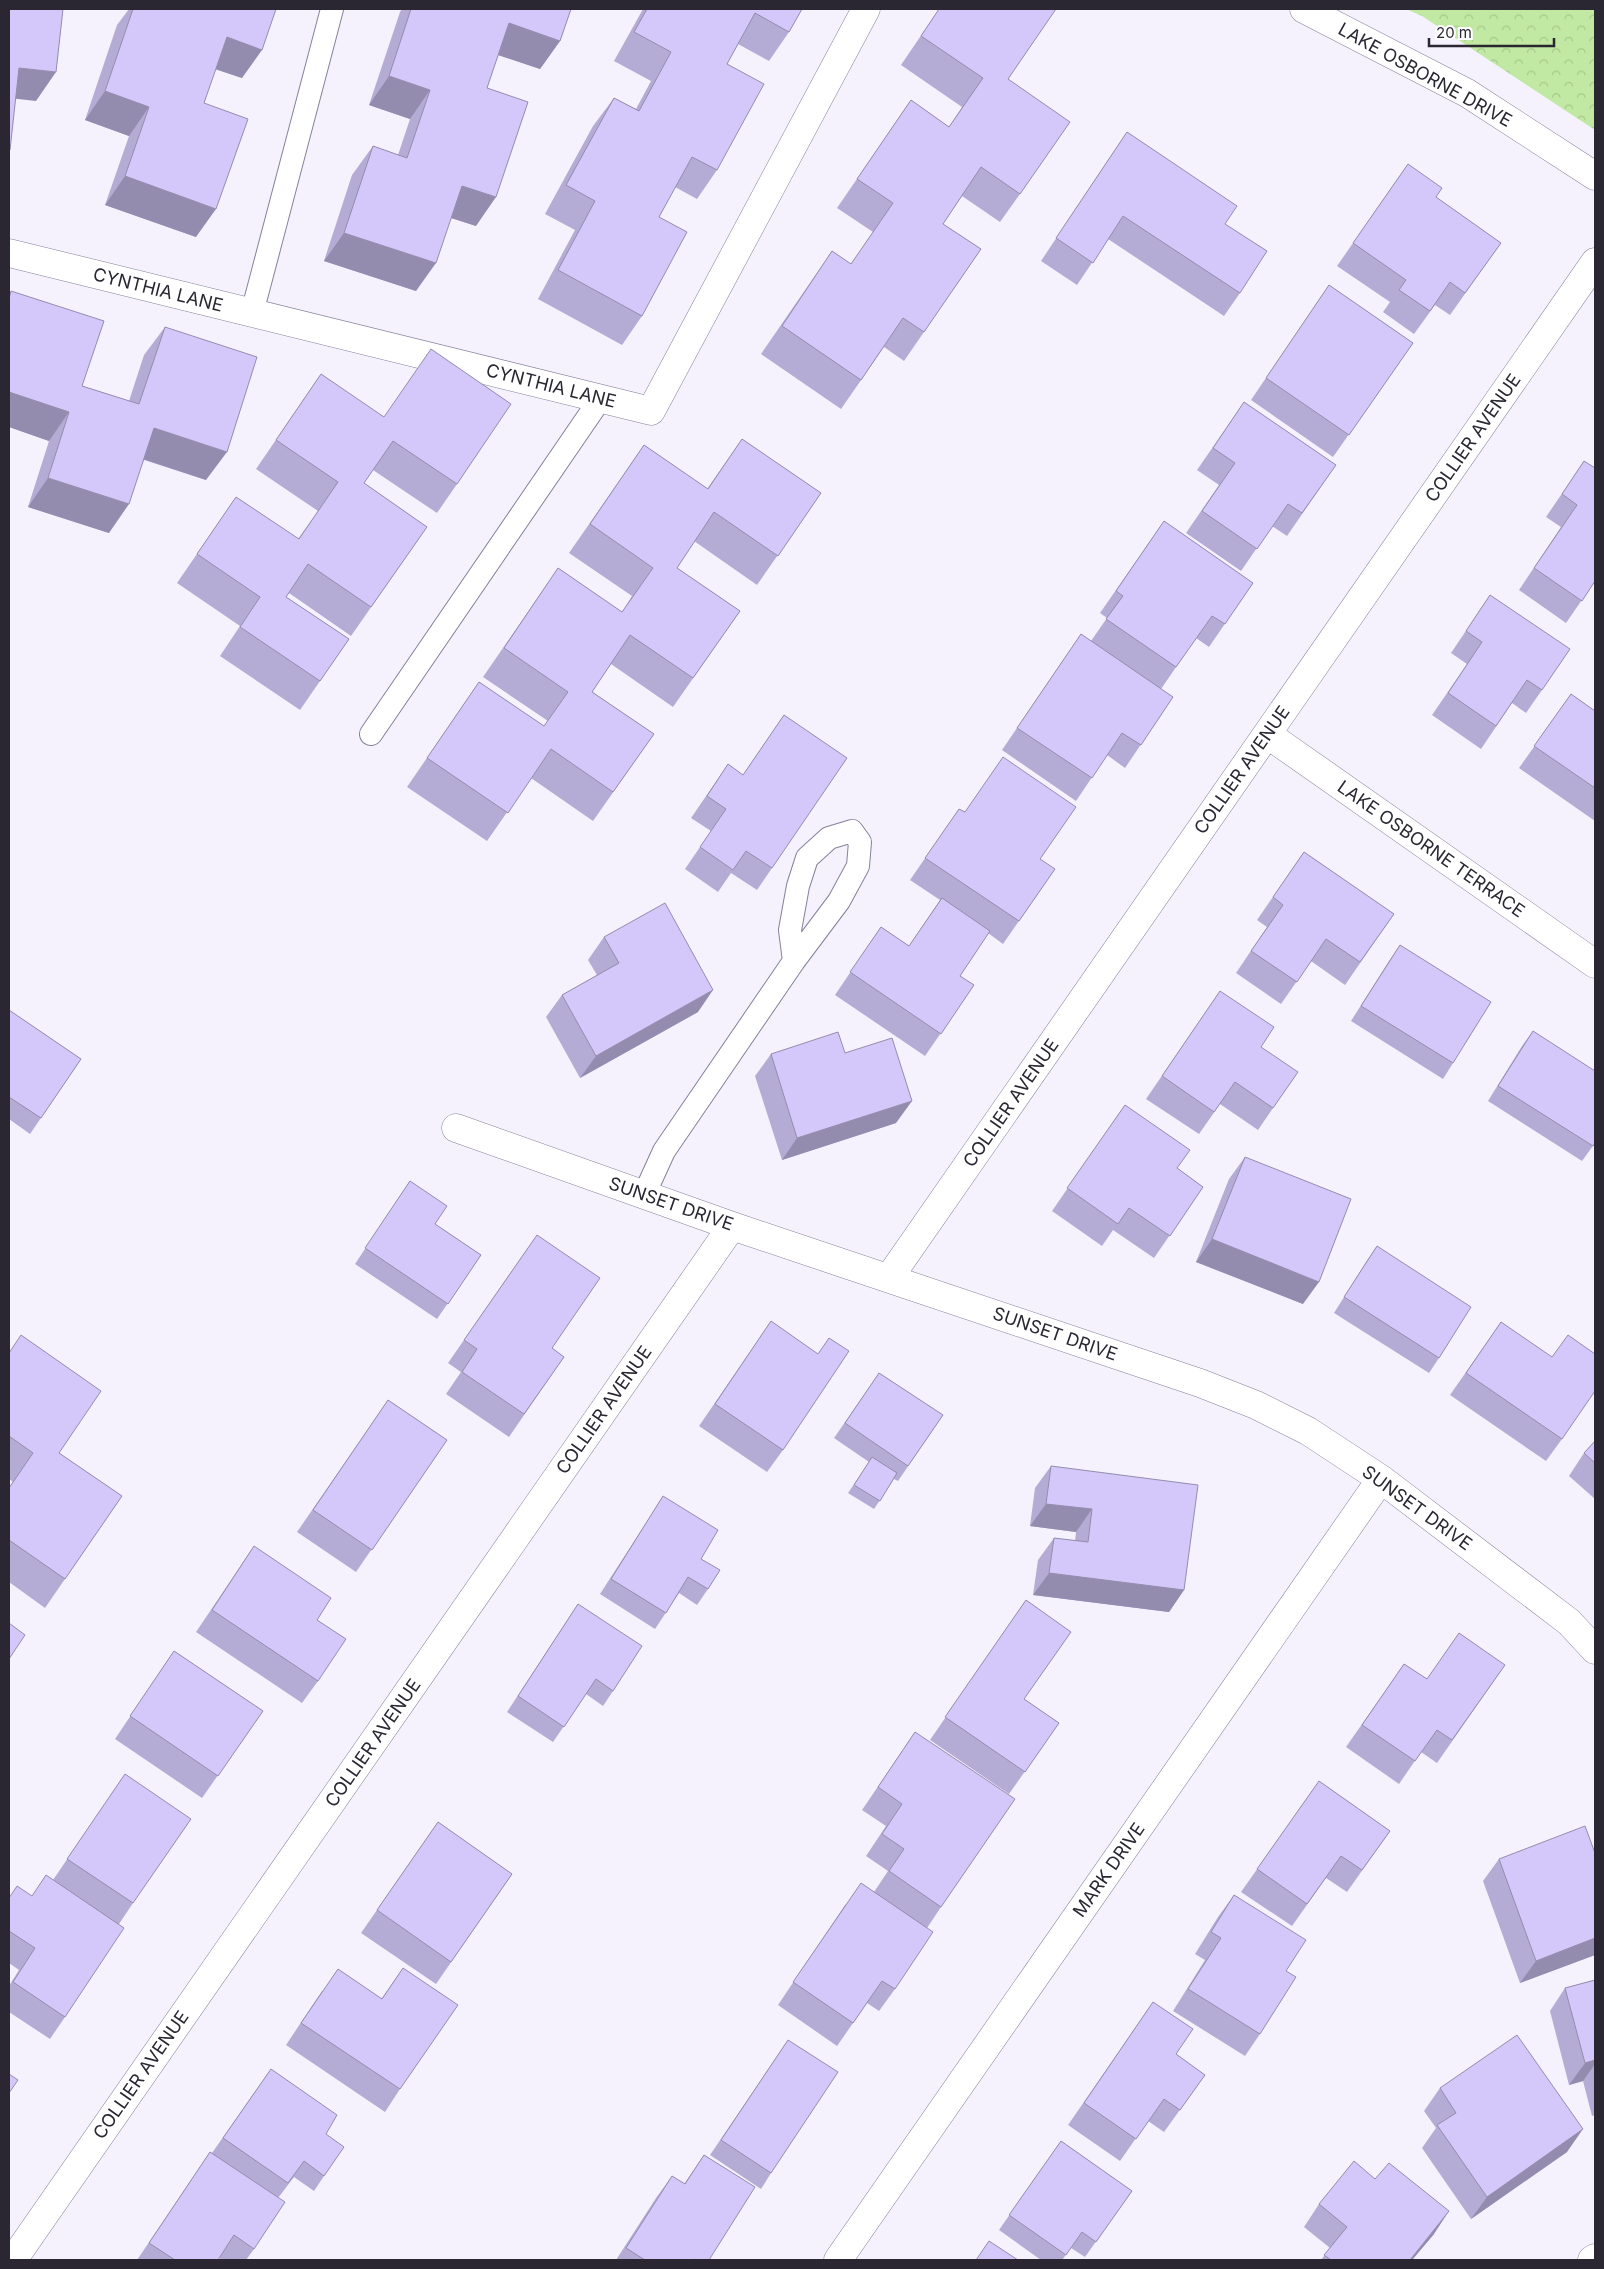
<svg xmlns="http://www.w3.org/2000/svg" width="1604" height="2269" viewBox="0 0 1604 2269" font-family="Inter,sans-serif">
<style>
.park{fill:url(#park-crowns)}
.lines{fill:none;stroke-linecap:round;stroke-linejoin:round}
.lane-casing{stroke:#86809b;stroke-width:24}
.street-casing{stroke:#86809b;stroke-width:29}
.secondary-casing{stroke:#86809b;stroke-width:29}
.lane{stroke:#fff;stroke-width:22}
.street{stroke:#fff;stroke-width:28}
.secondary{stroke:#fff;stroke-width:28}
.wall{fill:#b5acd6}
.shaded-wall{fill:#948cae}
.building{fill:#d3c8f9;stroke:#948cae}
.labels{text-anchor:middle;stroke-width:4.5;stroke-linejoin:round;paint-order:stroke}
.street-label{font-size:18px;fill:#2a2732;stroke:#fff}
</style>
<defs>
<pattern id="park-crowns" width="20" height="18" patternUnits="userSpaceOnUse" patternTransform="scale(1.25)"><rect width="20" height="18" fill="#c1e9a3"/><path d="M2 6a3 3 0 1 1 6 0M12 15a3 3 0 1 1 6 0" fill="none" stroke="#a6c88d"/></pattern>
</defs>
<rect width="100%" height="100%" fill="#f5f2fe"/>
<!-- park -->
<path class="park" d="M 1406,9 L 1595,9 L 1595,130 L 1422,16 Z"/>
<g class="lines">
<!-- lane casing -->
<g class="lane-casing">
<path id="lane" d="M 252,313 L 332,9
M 371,734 L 601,398
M 644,1195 L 664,1151 L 794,961 L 790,930 L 798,886 L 807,858 L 829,838 L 852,831 L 860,842 L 858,866 L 839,901 L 794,961"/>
</g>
<!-- street casing -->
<g class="street-casing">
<path id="street" d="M 9,253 L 651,411 L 866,9
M 1267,734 L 1595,964
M 456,1128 L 732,1226 L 1200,1383 L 1256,1405 L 1308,1431 L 1381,1479 L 1569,1622 L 1595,1650
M 889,1278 L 1595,262
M 13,2260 L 732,1226
M 838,2260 L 1381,1479
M 1592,2260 L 1595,2258"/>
</g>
<!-- secondary casing -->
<g class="secondary-casing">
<path id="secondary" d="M 1304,9 L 1467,93 L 1595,176"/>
</g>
<!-- lane -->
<use href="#lane" class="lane"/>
<!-- street -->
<use href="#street" class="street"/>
<!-- secondary -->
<use href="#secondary" class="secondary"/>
</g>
<!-- wall -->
<path class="wall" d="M 129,9 L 276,9 L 242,78 L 215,69 L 204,103 L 196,237 L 105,205 L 129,136 L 85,120 L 117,25 Z
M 402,9 L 571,9 L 560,41 L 540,69 L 498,55 L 487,88 L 476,226 L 451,218 L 416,291 L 324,261 L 352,175 L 373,146 L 398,155 L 410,119 L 369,105 L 400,12 Z
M 643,9 L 802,9 L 789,32 L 769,61 L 738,44 L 727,64 L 717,170 L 697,199 L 675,187 L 659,217 L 642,316 L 622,345 L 538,299 L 575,230 L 545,214 L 593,126 L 614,98 L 636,109 L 651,81 L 614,61 Z
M 939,9 L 1055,9 L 1008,79 L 1020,194 L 1000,222 L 962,196 L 943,224 L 981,249 L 904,361 L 884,347 L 841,409 L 761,354 L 832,251 L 851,264 L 873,232 L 837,208 L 911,100 L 949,127 L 962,107 L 901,65 Z
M 1127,132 L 1225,224 L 1240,293 L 1224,316 L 1108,239 L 1077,285 L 1041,261 Z
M 1408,164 L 1436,197 L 1501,243 L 1450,315 L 1435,305 L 1414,334 L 1383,312 L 1390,302 L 1337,266 Z
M 1329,285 L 1413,343 L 1333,457 L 1251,400 Z
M 11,291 L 82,386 L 129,401 L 144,355 L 165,327 L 206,480 L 144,460 L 109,533 L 28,507 L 49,441 L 9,427 L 9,295 Z
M 321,374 L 457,484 L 437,513 L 373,470 L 364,483 L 427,527 L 351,636 L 289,593 L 286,597 L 349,639 L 300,710 L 220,656 L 240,626 L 177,583 L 236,497 L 298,539 L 318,511 L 256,469 Z
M 1244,402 L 1336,465 L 1287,536 L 1272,526 L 1241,571 L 1186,533 L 1219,485 L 1197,470 Z
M 742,439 L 821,493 L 757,585 L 694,541 L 677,568 L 740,611 L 673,707 L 611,664 L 592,692 L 654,734 L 593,821 L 531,778 L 487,841 L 407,787 L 479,682 L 544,726 L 548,721 L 483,677 L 558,568 L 622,612 L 632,596 L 569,553 L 644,445 L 707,489 Z
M 1584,461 L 1595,581 L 1566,623 L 1519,590 L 1561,527 L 1546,517 Z
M 1164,521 L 1253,583 L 1209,647 L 1196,638 L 1161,689 L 1173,697 L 1125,768 L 1107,755 L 1076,801 L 1002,750 L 1081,634 L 1091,641 L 1107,618 L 1100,613 Z
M 1490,595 L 1542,690 L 1526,713 L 1512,703 L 1481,749 L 1432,715 L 1467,664 L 1451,653 Z
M 1571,694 L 1595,711 L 1595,821 L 1519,768 Z
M 784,715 L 772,868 L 757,890 L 731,873 L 718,892 L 685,869 L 711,831 L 691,818 L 728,764 L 743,775 Z
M 959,809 L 1055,869 L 1003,944 L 988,933 L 960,976 L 974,985 L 925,1056 L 835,995 L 881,927 L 909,946 L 940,900 L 910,880 Z
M 1304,852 L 1394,914 L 1345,985 L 1311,961 L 1281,1004 L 1236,973 L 1267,927 L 1257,920 Z
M 604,937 L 698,1012 L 580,1078 L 546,1017 L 562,995 L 597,975 L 588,960 Z
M 1400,945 L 1453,1063 L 1443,1079 L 1351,1021 L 1389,961 Z
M 1220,991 L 1261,1047 L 1273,1108 L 1258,1130 L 1220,1104 L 1199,1134 L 1146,1099 Z
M 9,1010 L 81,1059 L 30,1134 L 9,1119 Z
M 1533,1031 L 1595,1143 L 1582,1161 L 1488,1101 L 1522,1046 Z
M 845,1053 L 896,1123 L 782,1160 L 755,1076 L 771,1054 Z
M 1125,1105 L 1177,1168 L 1203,1187 L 1154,1258 L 1113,1230 L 1102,1246 L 1052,1211 Z
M 1245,1157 L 1303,1304 L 1196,1262 L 1229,1179 Z
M 410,1181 L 435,1224 L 481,1255 L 437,1319 L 355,1264 Z
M 537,1235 L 552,1348 L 564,1357 L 509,1437 L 446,1394 L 461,1372 L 448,1363 Z
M 1377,1246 L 1439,1358 L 1429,1373 L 1334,1313 L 1366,1262 Z
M 771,1321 L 783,1450 L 767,1472 L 699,1426 Z
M 1501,1322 L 1562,1439 L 1546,1461 L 1450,1395 Z
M 9,1352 L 59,1453 L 122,1496 L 45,1608 L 9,1582 L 9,1487 L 13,1482 L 9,1479 Z
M 879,1373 L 943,1415 L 898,1481 L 894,1479 L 874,1509 L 848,1493 L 869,1462 L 834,1438 Z
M 388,1400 L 447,1440 L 356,1572 L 297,1532 Z
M 1595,1441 L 1595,1499 L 1569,1476 L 1584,1453 Z
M 1051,1466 L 1184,1590 L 1169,1612 L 1033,1595 L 1038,1560 L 1054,1538 L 1075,1541 L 1076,1532 L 1030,1526 L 1035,1488 Z
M 663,1496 L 708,1589 L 697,1605 L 679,1593 L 655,1629 L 600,1594 L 653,1512 Z
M 254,1546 L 317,1620 L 318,1681 L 302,1703 L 196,1632 Z
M 1026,1600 L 1024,1699 L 1059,1723 L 1009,1794 L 930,1740 Z
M 578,1604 L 613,1691 L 603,1706 L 586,1694 L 553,1742 L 507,1712 Z
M 174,1651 L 263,1711 L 202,1798 L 115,1739 Z
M 1404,1664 L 1427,1679 L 1505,1665 L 1437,1763 L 1421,1752 L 1399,1784 L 1346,1747 Z
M 915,1732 L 941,1907 L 927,1928 L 895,1989 L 879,2011 L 867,2003 L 837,2046 L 778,2005 L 845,1905 L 874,1892 L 888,1871 L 866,1856 L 886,1826 L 862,1810 Z
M 125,1774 L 133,1903 L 119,1924 L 65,2017 L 50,2039 L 9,2012 L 9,1986 L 19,1970 L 9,1963 L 9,1898 L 32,1896 L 53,1880 Z
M 1319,1781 L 1390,1831 L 1347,1892 L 1326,1878 L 1292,1926 L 1241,1892 Z
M 438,1822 L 512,1874 L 436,1984 L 361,1933 Z
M 1499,1859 L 1595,1955 L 1520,1983 L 1483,1881 Z
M 1234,1895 L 1286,1971 L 1260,2034 L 1245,2056 L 1173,2011 L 1205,1960 L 1195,1954 L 1218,1917 Z
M 403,1968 L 400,2089 L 385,2112 L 286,2045 L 322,1991 L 382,1998 Z
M 1595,1980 L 1595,2115 L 1592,2116 L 1583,2081 L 1569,2085 L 1550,2011 L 1565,1988 Z
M 1153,2002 L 1176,2054 L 1205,2075 L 1164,2132 L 1148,2121 L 1120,2161 L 1068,2125 Z
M 788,2040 L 771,2173 L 761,2189 L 710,2155 Z
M 271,2069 L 324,2176 L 314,2191 L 294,2177 L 278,2198 L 254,2249 L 246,2260 L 223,2260 L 219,2258 L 218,2260 L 137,2260 L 210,2152 L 212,2153 Z
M 1440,2088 L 1567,2152 L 1471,2219 L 1422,2148 L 1436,2128 L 1424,2111 Z
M 1061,2141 L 1132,2191 L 1085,2257 L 1071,2248 L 1062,2260 L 1041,2260 L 999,2230 Z
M 704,2155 L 709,2260 L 616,2260 L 656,2198 L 672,2176 L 684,2184 Z
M 1375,2179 L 1434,2234 L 1412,2260 L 1321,2260 L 1330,2248 L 1304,2227 L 1319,2204 Z"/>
<!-- shaded-wall -->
<path class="shaded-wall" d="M 509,23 L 560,41 L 540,69 L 489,52 Z
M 227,37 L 262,50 L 242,78 L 206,66 Z
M 19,68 L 56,72 L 36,101 L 9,98 Z
M 389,76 L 430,90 L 410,119 L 369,105 Z
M 105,91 L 149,107 L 129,136 L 85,120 Z
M 125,176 L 216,209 L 196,237 L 105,205 Z
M 462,186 L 496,197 L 476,226 L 442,215 Z
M 344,233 L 436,263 L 416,291 L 324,261 Z
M 9,392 L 69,412 L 49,441 L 9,427 Z
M 154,428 L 227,452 L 206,480 L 134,456 Z
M 48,478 L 129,504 L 109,533 L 28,507 Z
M 713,990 L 698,1012 L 580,1078 L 596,1056 Z
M 912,1101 L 896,1123 L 782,1160 L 797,1138 Z
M 1212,1239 L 1319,1282 L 1303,1304 L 1196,1262 Z
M 1046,1504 L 1092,1509 L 1076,1532 L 1030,1526 Z
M 1049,1573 L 1184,1590 L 1169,1612 L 1033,1595 Z
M 1595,1938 L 1595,1955 L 1520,1983 L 1536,1961 Z
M 1595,2060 L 1595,2064 L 1583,2081 L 1569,2085 L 1585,2063 Z
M 1583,2129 L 1567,2152 L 1471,2219 L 1487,2197 Z
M 1449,2211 L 1434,2234 L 1412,2260 L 1410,2260 Z"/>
<!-- building -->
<path class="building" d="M 9,9 L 63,9 L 56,72 L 19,68 L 10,150 L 9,150 Z
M 133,9 L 276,9 L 262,50 L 227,37 L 204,103 L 248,119 L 216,209 L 125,176 L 149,107 L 105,91 Z
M 411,9 L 571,9 L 560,41 L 509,23 L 487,88 L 528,102 L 496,197 L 462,186 L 436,263 L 344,233 L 373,146 L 407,158 L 430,90 L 389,76 Z
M 647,9 L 802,9 L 789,32 L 755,13 L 727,64 L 764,84 L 717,170 L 692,157 L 659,217 L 687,232 L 642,316 L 558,270 L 595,201 L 566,185 L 614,98 L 639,111 L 671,52 L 634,32 Z
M 939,9 L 1056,9 L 1008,79 L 1070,122 L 1020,194 L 981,167 L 943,224 L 981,249 L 924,332 L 903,318 L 861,380 L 782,326 L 832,251 L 851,264 L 893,203 L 857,179 L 911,100 L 949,127 L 983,78 L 921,36 Z
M 1127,132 L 1237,206 L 1225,224 L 1267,251 L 1240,293 L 1123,216 L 1093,263 L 1056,238 Z
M 1408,164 L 1442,188 L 1436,197 L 1501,243 L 1465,293 L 1450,282 L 1430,311 L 1399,290 L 1406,280 L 1353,243 Z
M 1329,285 L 1413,343 L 1349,435 L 1266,378 Z
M 11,291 L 104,321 L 82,386 L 139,404 L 165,327 L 257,357 L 227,452 L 154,428 L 129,504 L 48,478 L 69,412 L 9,392 L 9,299 Z
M 431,349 L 511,404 L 457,484 L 393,441 L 364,483 L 427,527 L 371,607 L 308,564 L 286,597 L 349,639 L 320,681 L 240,627 L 260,597 L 197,554 L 236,497 L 299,539 L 338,482 L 276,440 L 321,374 L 384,417 Z
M 1244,402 L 1336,465 L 1302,513 L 1288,504 L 1257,549 L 1202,511 L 1235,463 L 1213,448 Z
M 742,439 L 821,493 L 778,556 L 714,512 L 677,568 L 740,611 L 693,678 L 630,635 L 592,692 L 654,734 L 613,792 L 551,749 L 508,813 L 427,758 L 479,682 L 544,726 L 568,692 L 504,648 L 558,568 L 622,612 L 653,568 L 590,524 L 644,445 L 708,489 Z
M 1584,461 L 1595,468 L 1595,581 L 1582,601 L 1534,568 L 1577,505 L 1562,494 Z
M 1164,521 L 1253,583 L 1225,624 L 1212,616 L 1176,667 L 1106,619 L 1123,596 L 1116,591 Z
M 1490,595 L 1570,649 L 1542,690 L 1527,680 L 1496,726 L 1448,693 L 1482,642 L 1466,631 Z
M 1081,634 L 1173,697 L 1141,745 L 1122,733 L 1092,778 L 1017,728 Z
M 1571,694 L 1595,711 L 1595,788 L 1534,746 Z
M 784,715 L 847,758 L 772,868 L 746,851 L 733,870 L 700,847 L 726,809 L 707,796 L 728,764 L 743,775 Z
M 1003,757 L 1076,807 L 1040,859 L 1055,869 L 1019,921 L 925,858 L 959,809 L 965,812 Z
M 1304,852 L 1394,914 L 1360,962 L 1326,939 L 1297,982 L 1251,951 L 1283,905 L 1273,897 Z
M 942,898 L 990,931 L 960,976 L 974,985 L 941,1034 L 850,972 L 881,927 L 909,946 Z
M 665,903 L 713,990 L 596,1056 L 562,995 L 619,963 L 604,937 Z
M 1400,945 L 1491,1002 L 1453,1063 L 1361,1006 Z
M 1220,991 L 1274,1027 L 1261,1047 L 1298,1072 L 1273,1108 L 1235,1082 L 1214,1112 L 1162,1076 Z
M 9,1010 L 81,1059 L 41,1118 L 9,1097 Z
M 1533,1031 L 1595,1071 L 1595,1143 L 1593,1146 L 1498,1086 Z
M 838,1032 L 845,1053 L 892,1038 L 912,1101 L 797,1138 L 771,1054 Z
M 1125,1105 L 1190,1150 L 1177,1168 L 1203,1187 L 1170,1236 L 1129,1208 L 1118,1224 L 1067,1188 Z
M 1245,1157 L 1351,1199 L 1319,1282 L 1212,1239 Z
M 410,1181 L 447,1206 L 435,1224 L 481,1255 L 448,1304 L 365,1248 Z
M 537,1235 L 600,1278 L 552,1348 L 564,1357 L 524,1414 L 462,1372 L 477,1349 L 464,1340 Z
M 1377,1246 L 1471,1307 L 1439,1358 L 1344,1297 Z
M 771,1321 L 818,1354 L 829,1338 L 849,1351 L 783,1450 L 715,1404 Z
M 1501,1322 L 1552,1357 L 1568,1335 L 1595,1354 L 1595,1391 L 1562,1439 L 1466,1373 Z
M 21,1335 L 101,1391 L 59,1453 L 122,1496 L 65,1579 L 9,1540 L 9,1488 L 33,1453 L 9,1436 L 9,1353 Z
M 879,1373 L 943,1415 L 908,1466 L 845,1423 Z
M 388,1400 L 447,1440 L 372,1550 L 313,1510 Z
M 1595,1441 L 1595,1463 L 1584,1453 Z
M 872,1457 L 897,1473 L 880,1501 L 854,1485 Z
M 1051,1466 L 1198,1485 L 1184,1590 L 1049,1573 L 1054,1538 L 1088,1542 L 1092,1509 L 1046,1504 Z
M 663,1496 L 718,1530 L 701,1559 L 720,1570 L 708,1589 L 688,1577 L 666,1613 L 611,1579 Z
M 254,1546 L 331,1598 L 317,1620 L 346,1639 L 318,1681 L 212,1610 Z
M 1026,1600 L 1071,1632 L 1024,1699 L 1059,1723 L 1025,1772 L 945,1717 Z
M 578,1604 L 642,1646 L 613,1691 L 596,1679 L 564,1727 L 518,1696 Z
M 9,1623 L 25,1635 L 9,1659 Z
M 1459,1633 L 1505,1665 L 1452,1740 L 1437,1730 L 1415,1761 L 1362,1725 L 1404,1664 L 1427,1679 Z
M 174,1651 L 263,1711 L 218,1776 L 130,1716 Z
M 915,1732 L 1015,1799 L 941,1907 L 889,1871 L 904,1849 L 882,1834 L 902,1804 L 878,1787 Z
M 125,1774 L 191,1819 L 133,1903 L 67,1859 Z
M 1319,1781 L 1390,1831 L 1362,1870 L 1341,1856 L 1307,1904 L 1257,1869 Z
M 438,1822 L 512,1874 L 451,1962 L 377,1910 Z
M 1585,1826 L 1595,1853 L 1595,1938 L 1536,1961 L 1499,1859 Z
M 46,1875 L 124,1928 L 65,2017 L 13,1982 L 35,1948 L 9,1931 L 9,1898 L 17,1886 L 32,1896 Z
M 861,1883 L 933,1932 L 895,1989 L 882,1981 L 853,2023 L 793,1982 Z
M 1234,1895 L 1306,1940 L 1286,1971 L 1296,1977 L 1260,2034 L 1188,1989 L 1221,1938 L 1211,1932 Z
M 403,1968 L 458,2005 L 400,2089 L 301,2023 L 338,1969 L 382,1999 Z
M 1595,1980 L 1595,2060 L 1585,2063 L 1565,1988 Z
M 1153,2002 L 1193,2029 L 1176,2054 L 1205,2075 L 1180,2110 L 1164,2099 L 1136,2139 L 1084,2103 Z
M 1517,2035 L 1583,2129 L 1487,2197 L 1437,2125 L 1456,2113 L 1440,2088 Z
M 788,2040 L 838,2072 L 771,2173 L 721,2140 Z
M 271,2069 L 337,2115 L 326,2134 L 344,2147 L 324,2176 L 304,2161 L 288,2183 L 223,2138 Z
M 9,2074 L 18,2080 L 9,2093 Z
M 1061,2141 L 1132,2191 L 1096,2242 L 1082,2232 L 1066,2255 L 1009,2215 Z
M 210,2152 L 285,2202 L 254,2249 L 234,2235 L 218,2260 L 175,2260 L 149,2243 Z
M 704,2155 L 755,2187 L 709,2260 L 696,2260 L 694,2259 L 693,2260 L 645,2260 L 626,2248 L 672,2176 L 685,2184 Z
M 1354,2161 L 1375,2179 L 1389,2163 L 1449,2211 L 1410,2260 L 1331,2260 L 1324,2255 L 1347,2227 L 1319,2204 Z
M 989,2241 L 1018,2260 L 976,2260 Z"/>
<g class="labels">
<!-- street labels -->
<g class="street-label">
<text transform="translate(1425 75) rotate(29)" y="6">LAKE OSBORNE DRIVE</text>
<text transform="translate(158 290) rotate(14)" y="6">CYNTHIA LANE</text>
<text transform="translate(551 386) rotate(14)" y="6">CYNTHIA LANE</text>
<text transform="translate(1473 438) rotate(-55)" y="6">COLLIER AVENUE</text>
<text transform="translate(1242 770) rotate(-55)" y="6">COLLIER AVENUE</text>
<text transform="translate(1431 849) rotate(35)" y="6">LAKE OSBORNE TERRACE</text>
<text transform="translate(1011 1103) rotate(-55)" y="6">COLLIER AVENUE</text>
<text transform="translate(671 1204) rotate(19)" y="6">SUNSET DRIVE</text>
<text transform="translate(1055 1334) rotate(19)" y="6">SUNSET DRIVE</text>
<text transform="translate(604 1410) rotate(-55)" y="6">COLLIER AVENUE</text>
<text transform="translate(1417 1508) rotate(36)" y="6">SUNSET DRIVE</text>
<text transform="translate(373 1743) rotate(-55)" y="6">COLLIER AVENUE</text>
<text transform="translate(1109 1870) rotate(-55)" y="6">MARK DRIVE</text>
<text transform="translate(141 2075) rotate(-55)" y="6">COLLIER AVENUE</text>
</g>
</g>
<!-- border -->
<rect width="1604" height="2269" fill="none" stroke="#2a2732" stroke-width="20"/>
<!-- scale -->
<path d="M1429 38v8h125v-8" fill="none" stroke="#2a2732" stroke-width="2.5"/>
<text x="1436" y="38" font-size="15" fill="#2a2732" stroke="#ffffff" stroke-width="4" paint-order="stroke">20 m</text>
</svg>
